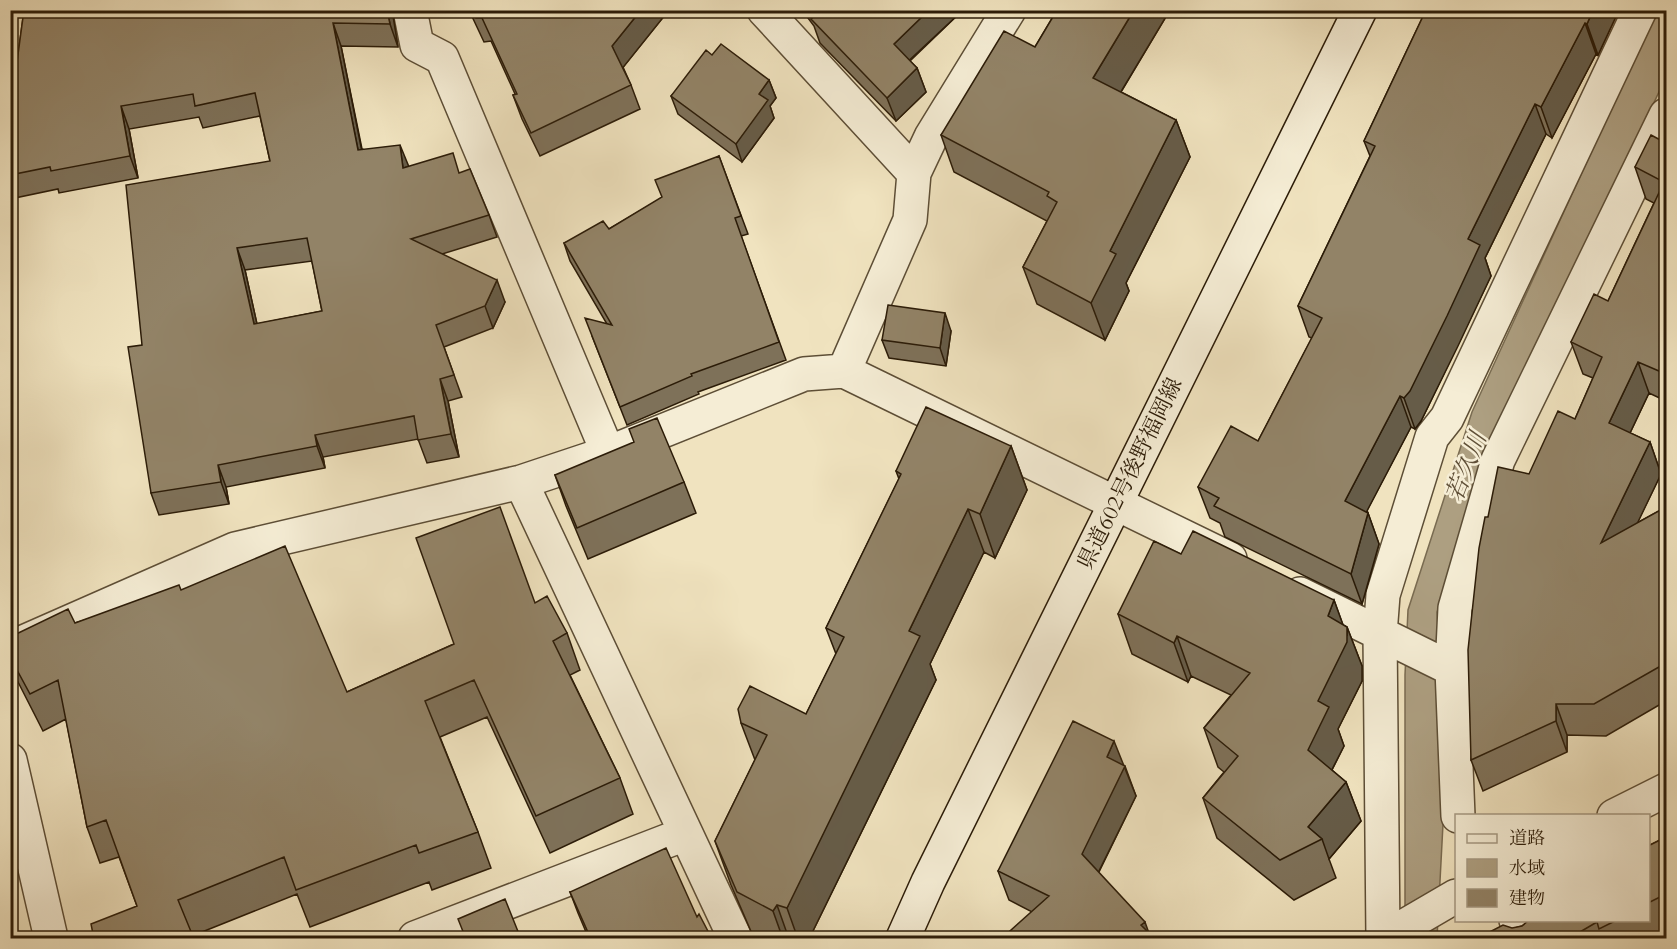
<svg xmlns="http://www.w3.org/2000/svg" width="1677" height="949" viewBox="0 0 1677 949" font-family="Cardo,'Noto Serif JP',serif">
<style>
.water{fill:#ad9f81;stroke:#796b51;stroke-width:1.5}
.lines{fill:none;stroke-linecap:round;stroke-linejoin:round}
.minor-casing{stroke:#5d4e36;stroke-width:36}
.tertiary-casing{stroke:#5d4e36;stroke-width:36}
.secondary-casing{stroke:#2c1c08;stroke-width:36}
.minor{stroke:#f5edd5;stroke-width:33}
.tertiary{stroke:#f5edd5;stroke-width:33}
.secondary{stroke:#f5edd5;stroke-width:33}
.wall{fill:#7e7159;stroke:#2c1c08;stroke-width:1.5;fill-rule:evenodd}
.shaded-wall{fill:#665c48;stroke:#2c1c08;stroke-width:1.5}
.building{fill:#928367;stroke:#2c1c08;stroke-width:1.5;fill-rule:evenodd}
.labels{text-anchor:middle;stroke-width:5;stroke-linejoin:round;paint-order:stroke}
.street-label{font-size:22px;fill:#2c1c08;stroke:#f5edd5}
.water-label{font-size:24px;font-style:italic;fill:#605038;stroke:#f5edd5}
</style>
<rect width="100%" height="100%" fill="#f0e3bf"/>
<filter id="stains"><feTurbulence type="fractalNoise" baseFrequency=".00333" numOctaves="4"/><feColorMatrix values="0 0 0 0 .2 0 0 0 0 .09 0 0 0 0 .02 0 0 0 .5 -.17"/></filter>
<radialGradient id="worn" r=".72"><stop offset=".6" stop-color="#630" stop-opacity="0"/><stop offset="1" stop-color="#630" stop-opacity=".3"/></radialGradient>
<!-- water -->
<path class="water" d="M 1656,11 L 1666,11 L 1666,77 L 1487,457 L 1437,612 L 1442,692 L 1443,824 L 1437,938 L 1405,938 L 1405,675 L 1408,610 L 1472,412 Z"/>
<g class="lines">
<!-- minor casing -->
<g class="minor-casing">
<path id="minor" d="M 410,10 L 417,45 L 442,58 L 608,453
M 764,10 L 914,173 L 931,137 L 1009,10
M 844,371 L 910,220 L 914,173
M 521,482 L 735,938
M 1300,594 L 1452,669
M 10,648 L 235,549 L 521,482 L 608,453 L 804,374 L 844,371 L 1230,559
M 10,760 L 51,938
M 1458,816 L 1452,669 L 1455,608 L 1498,460 L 1666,115
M 1516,920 L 1524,938
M 415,938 L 685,834
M 1383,938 L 1380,634 L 1383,595 L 1432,437 L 1447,418 L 1640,10"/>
</g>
<!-- tertiary casing -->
<g class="tertiary-casing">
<path id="tertiary" d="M 1614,816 L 1666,790
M 1384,938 L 1456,896"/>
</g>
<!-- secondary casing -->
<g class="secondary-casing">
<path id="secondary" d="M 903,938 L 928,882 L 1360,10"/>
</g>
<!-- minor -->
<use href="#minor" class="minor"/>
<!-- tertiary -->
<use href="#tertiary" class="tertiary"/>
<!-- secondary -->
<use href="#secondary" class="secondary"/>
</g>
<!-- wall -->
<path class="wall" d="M 24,10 L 392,10 L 398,47 L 341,46 L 362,149 L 408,167 L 460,173 L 489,215 L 497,237 L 442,254 L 505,302 L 493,328 L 444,347 L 462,397 L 448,401 L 459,457 L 427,463 L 418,439 L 323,457 L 325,468 L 226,487 L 229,504 L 159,515 L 151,493 L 142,345 L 270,161 L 260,116 L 203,128 L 199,117 L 129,129 L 138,178 L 59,193 L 58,189 L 10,199 L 10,61 L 17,62 ZM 312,261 L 322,311 L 257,324 L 245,270 Z
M 469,10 L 669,10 L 623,67 L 631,85 L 640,109 L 540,156 L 522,119 L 513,95 L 515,94 L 491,41 L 484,42 Z
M 802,10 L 963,10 L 910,61 L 917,68 L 926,92 L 896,121 L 820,43 L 814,26 Z
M 1057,10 L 1170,10 L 1121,92 L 1176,120 L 1190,157 L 1126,283 L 1129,291 L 1105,340 L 1037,304 L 1023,267 L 1047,221 L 954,172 L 941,135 L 1035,47 Z
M 1426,10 L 1619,10 L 1598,55 L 1596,54 L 1552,138 L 1546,134 L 1485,258 L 1491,276 L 1421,421 L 1415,429 L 1411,427 L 1366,512 L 1368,513 L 1379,544 L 1362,604 L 1225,537 L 1220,523 L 1210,518 L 1198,487 L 1258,441 L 1312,338 L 1309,337 L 1298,306 L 1370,156 L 1364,141 Z
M 712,55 L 769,80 L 776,98 L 770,106 L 774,118 L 742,162 L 678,114 L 671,96 Z
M 1666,143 L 1666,401 L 1649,393 L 1630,433 L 1650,442 L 1661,474 L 1637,523 L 1666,507 L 1666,701 L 1606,736 L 1567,735 L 1567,752 L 1483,791 L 1471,760 L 1488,517 L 1529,474 L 1575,419 L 1593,378 L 1583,374 L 1571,342 L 1608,301 L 1654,203 L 1646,199 L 1635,167 Z
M 719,156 L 748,234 L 741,236 L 786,360 L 698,392 L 699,394 L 627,425 L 592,336 L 607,324 L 570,261 L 564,243 L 609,229 L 662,198 Z
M 951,331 L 946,366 L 889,358 L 882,340 Z
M 1011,446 L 1027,490 L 995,558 L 984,552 L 930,664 L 936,680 L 809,939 L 759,939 L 753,936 L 731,885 L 715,841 L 755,760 L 741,723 L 806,714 L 836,654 L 826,628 L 899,479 L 896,471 Z
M 555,475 L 684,482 L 696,513 L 588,559 L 566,506 Z
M 1181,554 L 1334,600 L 1343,625 L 1347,627 L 1362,666 L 1362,681 L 1338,729 L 1344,746 L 1332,770 L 1346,782 L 1361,821 L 1329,859 L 1336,878 L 1294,900 L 1217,838 L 1203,798 L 1224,772 L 1218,767 L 1204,728 L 1231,695 L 1191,676 L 1188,682 L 1132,654 L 1118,614 Z
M 181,590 L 347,692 L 454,644 L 535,603 L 567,633 L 580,670 L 570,675 L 620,778 L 633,814 L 550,853 L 487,717 L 440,737 L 478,832 L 491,868 L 432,890 L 429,882 L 310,927 L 297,894 L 192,936 L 193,939 L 94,939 L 137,906 L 119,857 L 100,863 L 87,827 L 66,719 L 43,731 L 16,678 L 10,663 L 10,637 L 75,623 Z
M 1123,765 L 1125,766 L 1136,796 L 1099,872 L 1032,912 L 1009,900 L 998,871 Z
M 1666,837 L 1666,928 L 1646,939 L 1476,939 L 1522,926 L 1528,921 L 1648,921 L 1648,846 Z
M 570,892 L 697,917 L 712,939 L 589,939 L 578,913 Z"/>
<!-- shaded-wall -->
<path class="shaded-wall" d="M 387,10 L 392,10 L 398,47 L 390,24 Z
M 641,10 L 669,10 L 621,70 L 612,46 Z
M 929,10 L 963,10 L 902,67 L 894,44 Z
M 1134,10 L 1170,10 L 1107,115 L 1093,78 Z
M 1593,10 L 1619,10 L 1598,55 L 1587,24 Z
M 333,23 L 341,46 L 366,172 L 358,150 Z
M 1585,23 L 1596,54 L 1552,138 L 1541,107 Z
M 917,68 L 926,92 L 896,121 L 887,98 Z
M 769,80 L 776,98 L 770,106 L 774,118 L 742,162 L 736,144 L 759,94 Z
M 1535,104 L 1546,134 L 1485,258 L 1491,276 L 1458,346 L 1421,421 L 1415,429 L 1404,398 L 1468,239 Z
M 121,106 L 129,129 L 138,178 L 130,156 Z
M 1176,120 L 1190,157 L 1126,283 L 1129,291 L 1105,340 L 1091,303 L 1110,251 Z
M 400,145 L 409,167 L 403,168 Z
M 237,248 L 245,270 L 262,347 L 254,324 Z
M 497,280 L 505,302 L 493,328 L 485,306 Z
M 945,313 L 951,331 L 946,366 L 940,348 Z
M 1638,362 L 1649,393 L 1620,454 L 1609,423 Z
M 440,379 L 448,401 L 459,457 L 451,434 Z
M 1400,396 L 1411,427 L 1356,532 L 1345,501 Z
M 315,435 L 323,457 L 325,468 L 317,446 Z
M 1650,442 L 1661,474 L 1613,574 L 1601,543 Z
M 1011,446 L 1027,490 L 995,558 L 980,514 Z
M 218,465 L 226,487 L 229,504 L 221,482 Z
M 968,509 L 984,552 L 930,664 L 936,680 L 809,939 L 798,939 L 787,908 L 909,631 Z
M 1368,513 L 1379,544 L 1362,604 L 1351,574 Z
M 1334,600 L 1347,636 L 1347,627 L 1362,666 L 1362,681 L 1338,729 L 1344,746 L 1322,789 L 1308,750 L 1318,701 L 1328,616 Z
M 1177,636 L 1191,676 L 1188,682 L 1174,643 Z
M 1556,704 L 1567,735 L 1567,752 L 1556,721 Z
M 1114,741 L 1136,796 L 1093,883 L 1082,854 L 1107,757 Z
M 1346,782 L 1361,821 L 1329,859 L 1322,839 L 1308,827 Z
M 777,905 L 789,939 L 783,939 L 773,911 Z
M 1145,922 L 1151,939 L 1139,939 L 1141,925 Z"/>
<!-- building -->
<path class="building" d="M 24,10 L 387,10 L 390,24 L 333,23 L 358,150 L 400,145 L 403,168 L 453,153 L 459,173 L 470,169 L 489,215 L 411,239 L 497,280 L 485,306 L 436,325 L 454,375 L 440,379 L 451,434 L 418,440 L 414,416 L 315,435 L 317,446 L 218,465 L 221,482 L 151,493 L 128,347 L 142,345 L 126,185 L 270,161 L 255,93 L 195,106 L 193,94 L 121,106 L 130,156 L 51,171 L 50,167 L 10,175 L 10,61 L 17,62 ZM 307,238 L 322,311 L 254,324 L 237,248 Z
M 472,10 L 581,10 L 581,13 L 583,10 L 641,10 L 612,46 L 631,85 L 531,133 L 513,95 L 517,94 L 482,18 L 476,18 Z
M 811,10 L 929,10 L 894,44 L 917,68 L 887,98 L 811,19 L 815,16 Z
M 1057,10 L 1134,10 L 1093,78 L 1176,120 L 1110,251 L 1116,254 L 1091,303 L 1023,267 L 1057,202 L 1047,196 L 1049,192 L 941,135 L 1004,31 L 1035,47 Z
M 1426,10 L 1593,10 L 1587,24 L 1585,23 L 1541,107 L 1535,104 L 1468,239 L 1480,245 L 1447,316 L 1410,391 L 1404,398 L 1400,396 L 1345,501 L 1368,513 L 1351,574 L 1214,506 L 1219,498 L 1198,487 L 1231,426 L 1258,441 L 1322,318 L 1298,306 L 1375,146 L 1364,141 Z
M 721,44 L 769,80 L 759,94 L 768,100 L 736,144 L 671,96 L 706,50 L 712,55 Z
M 1651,135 L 1666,143 L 1666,374 L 1638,362 L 1609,423 L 1650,442 L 1601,543 L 1666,507 L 1666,663 L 1594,704 L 1556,704 L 1556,721 L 1471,760 L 1468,650 L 1479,548 L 1485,517 L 1488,517 L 1498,467 L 1529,474 L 1558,411 L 1575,419 L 1602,357 L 1571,342 L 1594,294 L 1608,301 L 1664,182 L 1635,167 Z
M 719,156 L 741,216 L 735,218 L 779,342 L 691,374 L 692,376 L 620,407 L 585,318 L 612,325 L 564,243 L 603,221 L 609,229 L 662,197 L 655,180 Z
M 888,305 L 945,313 L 940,348 L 882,340 Z
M 926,407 L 1011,446 L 980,514 L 968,509 L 909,631 L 920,636 L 787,908 L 777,905 L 773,911 L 737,892 L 715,841 L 767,735 L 741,723 L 738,709 L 750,686 L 806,714 L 844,637 L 826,628 L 901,474 L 896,471 Z
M 657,418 L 684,482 L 577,528 L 555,475 L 634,442 L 629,429 Z
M 500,507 L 535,603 L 547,596 L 567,633 L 553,641 L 620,778 L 536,816 L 474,680 L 425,701 L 478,832 L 419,853 L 416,845 L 296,890 L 284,857 L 178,900 L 192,934 L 179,939 L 94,939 L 91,924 L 137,906 L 106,820 L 87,827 L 58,680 L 30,694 L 10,657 L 10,637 L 68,609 L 75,623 L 179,585 L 181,590 L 285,546 L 347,692 L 454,644 L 416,538 Z
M 1193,531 L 1334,600 L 1328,616 L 1347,627 L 1347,642 L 1318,701 L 1329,707 L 1308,750 L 1346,782 L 1308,827 L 1322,839 L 1280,860 L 1203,798 L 1238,756 L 1204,728 L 1250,673 L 1177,636 L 1174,643 L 1118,614 L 1154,541 L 1181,554 Z
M 1073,721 L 1114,741 L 1107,757 L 1125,766 L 1082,854 L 1145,922 L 1141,925 L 1147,931 L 1139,939 L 1001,939 L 1049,896 L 998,871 Z
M 1666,837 L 1666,894 L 1648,903 L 1648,846 Z
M 666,848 L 697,917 L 699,914 L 712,939 L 591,939 L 570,892 Z
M 505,899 L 521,939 L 466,939 L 458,919 Z
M 1528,921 L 1615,921 L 1599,929 L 1597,922 L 1568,939 L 1476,939 L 1503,925 L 1512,928 L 1522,926 Z"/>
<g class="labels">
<!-- street labels -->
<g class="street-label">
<text transform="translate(1129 473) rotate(-64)" y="8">県道602号後野福岡線</text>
</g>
<!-- water labels -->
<g class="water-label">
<text transform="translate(1466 467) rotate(-69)" y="8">若久川</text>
</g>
</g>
<!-- margin -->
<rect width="1677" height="949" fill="none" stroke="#f0e3bf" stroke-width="36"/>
<rect x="12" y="12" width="1653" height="925" fill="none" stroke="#2c1c08" stroke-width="3"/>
<rect x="18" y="18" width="1641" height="913" fill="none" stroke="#2c1c08" stroke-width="1.5"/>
<!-- legend -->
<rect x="1455" y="814" width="195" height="108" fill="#f5edd5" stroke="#a59983" stroke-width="1.5"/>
<rect x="1467" y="834" width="30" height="9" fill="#f5edd5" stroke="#a59983" stroke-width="1.5"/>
<text x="1509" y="844" font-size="18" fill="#2c1c08">道路</text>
<rect x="1467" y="859" width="30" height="18" fill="#ad9f81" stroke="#a59983" stroke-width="1.5"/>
<text x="1509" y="874" font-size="18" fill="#2c1c08">水域</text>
<rect x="1467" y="889" width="30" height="18" fill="#928367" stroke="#a59983" stroke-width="1.5"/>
<text x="1509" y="904" font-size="18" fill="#2c1c08">建物</text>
<rect width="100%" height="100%" filter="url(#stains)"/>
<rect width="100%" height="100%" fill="url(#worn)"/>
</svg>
